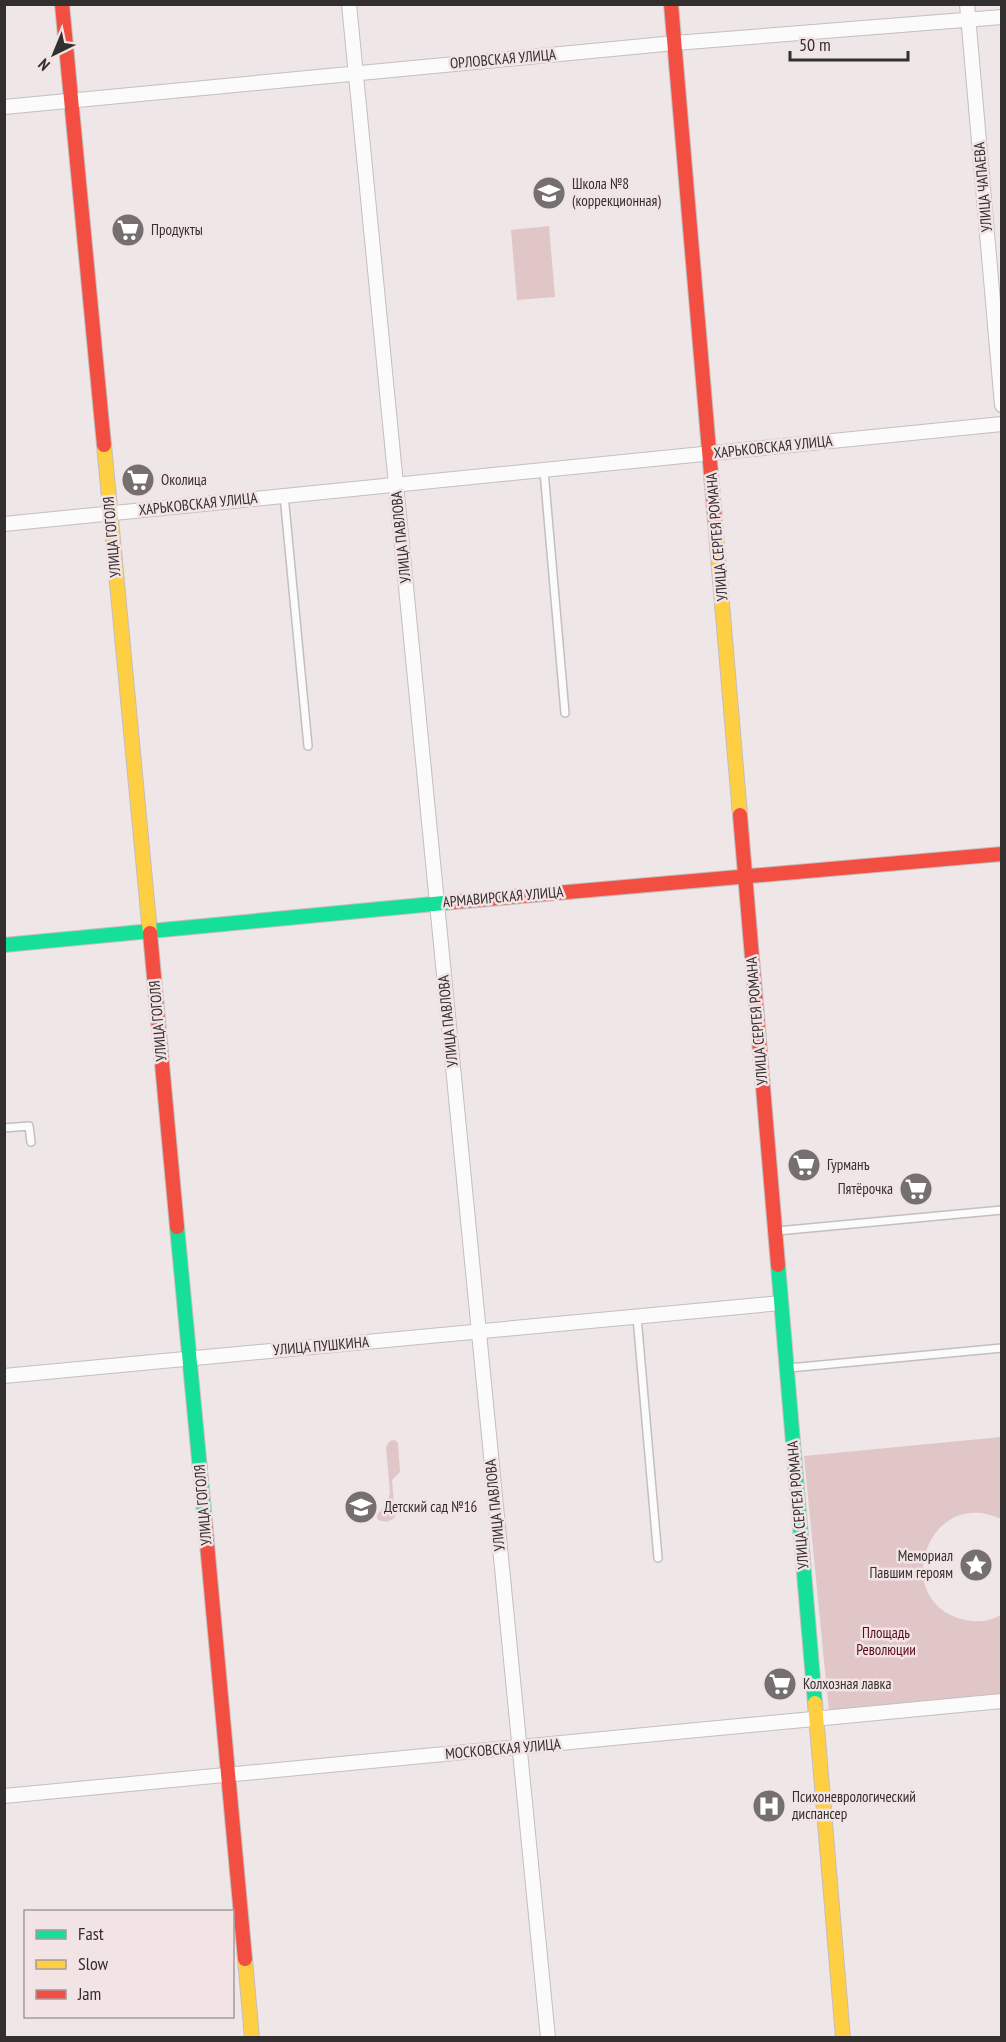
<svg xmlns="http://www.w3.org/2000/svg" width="1006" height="2042" viewBox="0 0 1006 2042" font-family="'PT Sans Narrow',sans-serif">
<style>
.green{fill:#e1c6c8}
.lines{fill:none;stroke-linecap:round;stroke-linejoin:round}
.lane-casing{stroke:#c4bebf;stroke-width:10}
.street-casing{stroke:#c4bebf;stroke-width:16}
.fast-casing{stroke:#c4bebf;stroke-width:16}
.slow-casing{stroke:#c4bebf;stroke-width:16}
.jam-casing{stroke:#c4bebf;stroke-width:16}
.lane{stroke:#fcfbfb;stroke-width:7}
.street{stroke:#fcfbfb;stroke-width:14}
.fast{stroke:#16e098;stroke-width:14}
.slow{stroke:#ffcf43;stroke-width:14}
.jam{stroke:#f24e42;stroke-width:14}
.labels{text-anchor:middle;stroke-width:5;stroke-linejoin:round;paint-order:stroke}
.street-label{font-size:15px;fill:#342f2f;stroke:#f2e3e4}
.poi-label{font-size:15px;fill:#342f2f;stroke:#f2e3e4;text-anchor:start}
.park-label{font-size:15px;fill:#5a091f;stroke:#f2e3e4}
</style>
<rect width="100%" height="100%" fill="#eee6e7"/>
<!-- green -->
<path class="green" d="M 549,226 L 555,297 L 517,300 L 511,230 Z
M 1001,1437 L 1001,1519 C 929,1485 889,1598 961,1619 C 975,1623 989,1622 1001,1615 L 1001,1695 L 829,1712 L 804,1456 Z
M 395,1440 L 398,1443 L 400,1472 L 392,1480 L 395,1517 C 391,1522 382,1523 377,1519 L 377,1515 L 387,1503 L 390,1493 L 386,1447 L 390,1441 Z"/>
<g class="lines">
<!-- lane casing -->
<g class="lane-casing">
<path id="lane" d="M 544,471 L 565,713
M 284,495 L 308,746
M 4,1128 L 29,1126 L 31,1142
M 777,1231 L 1002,1210
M 637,1317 L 658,1558
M 789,1368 L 1002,1348"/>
</g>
<!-- street casing -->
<g class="street-casing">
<path id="street" d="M 349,4 L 548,2038
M 967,4 L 1002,405
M 4,107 L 675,43 L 1002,17
M 4,524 L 1002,424
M 4,1376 L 781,1303
M 4,1796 L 1002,1701"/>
</g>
<!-- fast casing -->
<g class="fast-casing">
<path id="fast" d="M 4,945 L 454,902
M 177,1227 L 205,1522
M 778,1265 L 815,1703"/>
</g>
<!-- slow casing -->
<g class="slow-casing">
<path id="slow" d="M 104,445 L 150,933
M 715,521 L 740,815
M 815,1703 L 843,2038
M 245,1959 L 252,2038"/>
</g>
<!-- jam casing -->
<g class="jam-casing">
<path id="jam" d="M 62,4 L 104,445
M 671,4 L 715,521
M 740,815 L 778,1265
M 454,902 L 1002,854
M 150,933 L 177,1227
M 205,1522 L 245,1959"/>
</g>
<!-- lane -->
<use href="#lane" class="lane"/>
<!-- street -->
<use href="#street" class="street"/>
<!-- fast -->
<use href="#fast" class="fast"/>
<!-- slow -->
<use href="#slow" class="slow"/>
<!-- jam -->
<use href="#jam" class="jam"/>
</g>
<!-- icons -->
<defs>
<g id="school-disc" transform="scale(1.725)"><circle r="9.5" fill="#756f6f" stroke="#f2e3e4"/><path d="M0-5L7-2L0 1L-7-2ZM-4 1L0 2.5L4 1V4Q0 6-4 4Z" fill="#fff"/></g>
<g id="supermarket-disc" transform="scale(1.725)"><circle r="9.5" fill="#756f6f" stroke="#f2e3e4"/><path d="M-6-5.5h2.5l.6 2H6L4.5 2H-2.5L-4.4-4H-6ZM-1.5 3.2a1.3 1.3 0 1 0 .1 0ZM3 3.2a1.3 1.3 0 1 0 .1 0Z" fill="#fff"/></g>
<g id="sight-disc" transform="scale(1.725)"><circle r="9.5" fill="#756f6f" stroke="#f2e3e4"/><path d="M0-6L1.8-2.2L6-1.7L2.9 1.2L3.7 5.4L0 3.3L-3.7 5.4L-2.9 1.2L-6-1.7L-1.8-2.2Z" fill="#fff"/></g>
<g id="hospital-disc" transform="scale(1.725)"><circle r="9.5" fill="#756f6f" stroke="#f2e3e4"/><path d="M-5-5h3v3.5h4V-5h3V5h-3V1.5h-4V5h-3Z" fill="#fff"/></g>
</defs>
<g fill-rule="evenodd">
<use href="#school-disc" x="549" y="193"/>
<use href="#supermarket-disc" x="128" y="230"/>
<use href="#supermarket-disc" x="138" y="480"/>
<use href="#supermarket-disc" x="804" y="1165"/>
<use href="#supermarket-disc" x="916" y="1189"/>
<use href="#school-disc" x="361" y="1507"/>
<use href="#sight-disc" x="976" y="1565"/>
<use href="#supermarket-disc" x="780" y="1684"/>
<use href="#hospital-disc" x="769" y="1806"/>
</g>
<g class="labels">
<!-- street labels -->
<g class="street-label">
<text transform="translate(503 59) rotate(-5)" y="5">ОРЛОВСКАЯ УЛИЦА</text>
<text transform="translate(983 187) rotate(-95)" y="5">УЛИЦА ЧАПАЕВА</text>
<text transform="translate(773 447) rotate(-6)" y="5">ХАРЬКОВСКАЯ УЛИЦА</text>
<text transform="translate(198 504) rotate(-6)" y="5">ХАРЬКОВСКАЯ УЛИЦА</text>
<text transform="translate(112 537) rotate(-95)" y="5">УЛИЦА ГОГОЛЯ</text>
<text transform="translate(401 537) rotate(-96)" y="5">УЛИЦА ПАВЛОВА</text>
<text transform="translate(717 537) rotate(-95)" y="5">УЛИЦА СЕРГЕЯ РОМАНА</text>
<text transform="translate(503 897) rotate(-5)" y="5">АРМАВИРСКАЯ УЛИЦА</text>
<text transform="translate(158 1021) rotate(-95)" y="5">УЛИЦА ГОГОЛЯ</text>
<text transform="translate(448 1021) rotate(-96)" y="5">УЛИЦА ПАВЛОВА</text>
<text transform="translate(757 1021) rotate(-95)" y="5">УЛИЦА СЕРГЕЯ РОМАНА</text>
<text transform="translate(321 1346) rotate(-5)" y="5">УЛИЦА ПУШКИНА</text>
<text transform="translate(203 1505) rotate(-95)" y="5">УЛИЦА ГОГОЛЯ</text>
<text transform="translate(495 1505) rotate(-96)" y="5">УЛИЦА ПАВЛОВА</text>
<text transform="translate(798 1505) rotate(-95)" y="5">УЛИЦА СЕРГЕЯ РОМАНА</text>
<text transform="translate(503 1749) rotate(-5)" y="5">МОСКОВСКАЯ УЛИЦА</text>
</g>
<!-- poi labels -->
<g class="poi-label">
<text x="572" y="189">Школа №8<tspan x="572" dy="17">(коррекционная)</tspan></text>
<text x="151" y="235">Продукты</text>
<text x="161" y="485">Околица</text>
<text x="827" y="1170">Гурманъ</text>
<text x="893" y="1194" text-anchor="end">Пятёрочка</text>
<text x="384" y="1512">Детский сад №16</text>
<text x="953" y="1561" text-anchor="end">Мемориал<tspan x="953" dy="17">Павшим героям</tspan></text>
<text x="803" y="1689">Колхозная лавка</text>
<text x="792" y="1802">Психоневрологический<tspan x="792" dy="17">диспансер</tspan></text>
</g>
<!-- park labels -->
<g class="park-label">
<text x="886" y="1638">Площадь<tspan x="886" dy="17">Революции</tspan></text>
</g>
</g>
<!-- border -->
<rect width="1006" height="2042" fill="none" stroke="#342f2f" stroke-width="12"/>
<!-- legend -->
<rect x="24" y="1910" width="210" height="108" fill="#f2e3e4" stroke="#a69b9c" stroke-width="1.5"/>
<rect x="36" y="1930" width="30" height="9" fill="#16e098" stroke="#a69b9c" stroke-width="1.5"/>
<text x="78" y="1940" font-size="18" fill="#342f2f">Fast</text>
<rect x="36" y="1960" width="30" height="9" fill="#ffcf43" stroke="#a69b9c" stroke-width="1.5"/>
<text x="78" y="1970" font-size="18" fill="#342f2f">Slow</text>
<rect x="36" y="1990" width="30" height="9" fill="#f24e42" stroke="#a69b9c" stroke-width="1.5"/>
<text x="78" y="2000" font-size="18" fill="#342f2f">Jam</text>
<!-- north arrow -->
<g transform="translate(54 54) rotate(223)" stroke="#f2e3e4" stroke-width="4.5" paint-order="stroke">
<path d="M0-4.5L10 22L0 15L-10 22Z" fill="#342f2f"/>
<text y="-9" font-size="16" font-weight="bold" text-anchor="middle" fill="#342f2f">N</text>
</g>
<!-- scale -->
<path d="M790 51v9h118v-9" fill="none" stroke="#342f2f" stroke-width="3"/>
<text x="799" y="51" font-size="18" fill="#342f2f" stroke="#f2e3e4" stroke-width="4.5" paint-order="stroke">50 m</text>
</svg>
